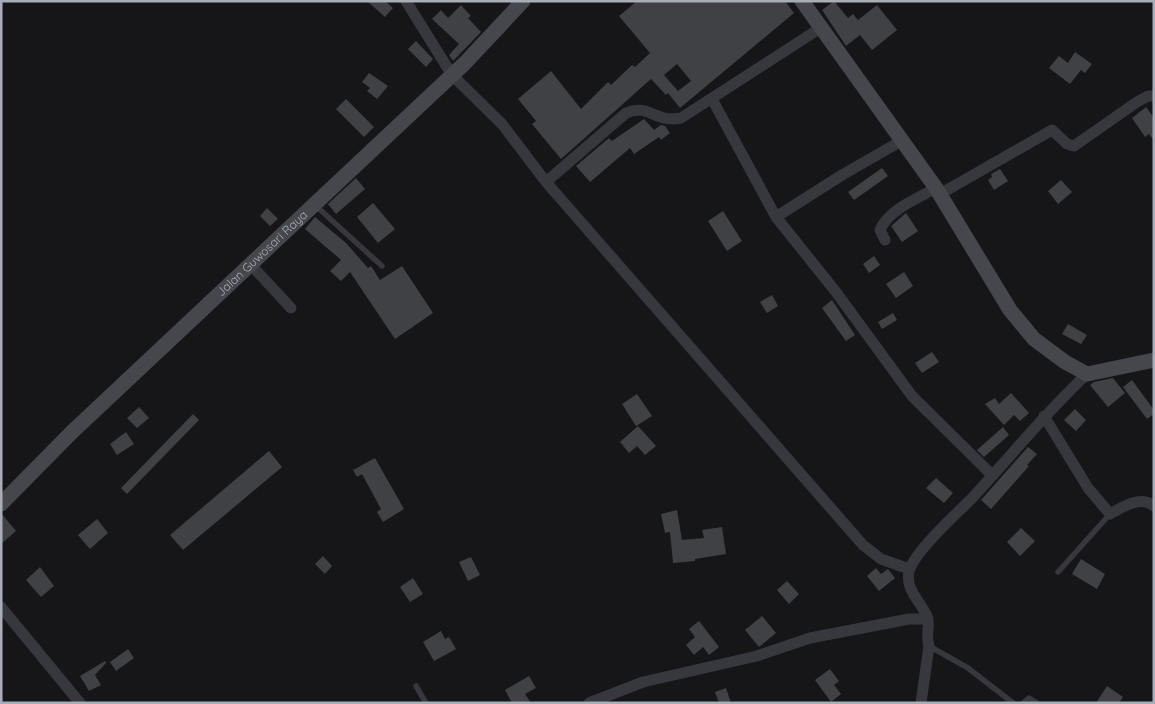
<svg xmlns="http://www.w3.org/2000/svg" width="1155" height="704" viewBox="0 0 1155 704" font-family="Quicksand,sans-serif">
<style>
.building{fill:#404145;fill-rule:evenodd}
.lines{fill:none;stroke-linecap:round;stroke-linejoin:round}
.lane{stroke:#37383d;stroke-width:5.5}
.street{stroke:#37383d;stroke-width:11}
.secondary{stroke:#45474d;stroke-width:15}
.labels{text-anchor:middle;stroke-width:4.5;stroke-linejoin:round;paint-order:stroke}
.street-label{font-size:12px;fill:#a8adb8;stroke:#111113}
</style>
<rect width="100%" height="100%" fill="#161618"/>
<!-- building -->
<path class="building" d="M 367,1 L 385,1 L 393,8 L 385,17 Z
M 637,1 L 785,1 L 794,13 L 680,108 L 668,93 L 666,95 L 651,79 L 561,159 L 532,124 L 536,121 L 518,99 L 551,71 L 581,109 L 608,82 L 611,85 L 632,65 L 635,67 L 650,53 L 619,16 ZM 677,64 L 691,81 L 678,91 L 664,75 Z
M 834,1 L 848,18 L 853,14 L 858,20 L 877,5 L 897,30 L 872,50 L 860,35 L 846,46 L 822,10 Z
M 461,5 L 471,16 L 468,18 L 481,32 L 453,61 L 449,55 L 459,44 L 432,19 L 441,10 L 448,18 Z
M 416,41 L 433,59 L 426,67 L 408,49 Z
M 1075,52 L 1092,64 L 1085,73 L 1081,70 L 1070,84 L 1049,68 L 1059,56 L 1068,63 Z
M 369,73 L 388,86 L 377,99 L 367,91 L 370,88 L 362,82 Z
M 346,99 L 374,127 L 364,137 L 336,109 Z
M 1146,107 L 1154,118 L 1154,141 L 1149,134 L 1145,137 L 1132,118 Z
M 644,119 L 654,130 L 661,125 L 665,126 L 670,133 L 661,140 L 659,137 L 634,154 L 630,148 L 590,182 L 576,166 L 609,138 L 612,141 Z
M 882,168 L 888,176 L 854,200 L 848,192 Z
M 1000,169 L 1008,181 L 994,190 L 988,180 L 992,177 L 991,174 Z
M 356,178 L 365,189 L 336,214 L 328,204 Z
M 1061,180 L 1072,192 L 1058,204 L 1048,191 Z
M 373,203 L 395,229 L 378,243 L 357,217 Z
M 267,208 L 278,219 L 270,226 L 260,216 Z
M 723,211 L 742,241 L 727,251 L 708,221 Z
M 906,213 L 918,231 L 902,242 L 891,226 Z
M 315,217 L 346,243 L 368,268 L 371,266 L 380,280 L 402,266 L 433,313 L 395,339 L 350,272 L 341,281 L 330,271 L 341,260 L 305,229 Z
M 874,256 L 880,265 L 869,273 L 863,264 Z
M 904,272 L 913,286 L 896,298 L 886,284 Z
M 772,295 L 778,306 L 767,313 L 760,302 Z
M 832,300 L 855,335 L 846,341 L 822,308 Z
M 893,313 L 897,320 L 882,329 L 878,322 Z
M 1068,324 L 1087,335 L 1081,344 L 1062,334 Z
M 932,352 L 939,362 L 922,373 L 915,363 Z
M 1113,378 L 1125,393 L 1108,407 L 1090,385 L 1094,382 Z
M 1132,380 L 1154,410 L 1154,414 L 1147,419 L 1123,387 Z
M 1011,393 L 1029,413 L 1020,421 L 1014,415 L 1004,425 L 985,404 L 995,398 L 999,404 Z
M 637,394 L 652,416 L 636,426 L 622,404 Z
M 139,407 L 149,418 L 137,428 L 127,418 Z
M 1075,409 L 1086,420 L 1076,431 L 1064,420 Z
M 193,414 L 199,420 L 127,494 L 121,488 Z
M 638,426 L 656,446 L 645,455 L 637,446 L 629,453 L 620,442 Z
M 1003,427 L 1009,435 L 984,457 L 977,450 Z
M 126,432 L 134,444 L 117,455 L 110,444 Z
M 1028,447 L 1037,454 L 1027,465 L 1029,466 L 991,509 L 981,500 Z
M 269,451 L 282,467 L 183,550 L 170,535 Z
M 375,458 L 404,509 L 383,522 L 377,512 L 381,509 L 362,474 L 357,477 L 353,470 Z
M 936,478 L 953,493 L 944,503 L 926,488 Z
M 677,510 L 682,540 L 704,538 L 702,530 L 722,527 L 726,554 L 695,559 L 695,561 L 673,563 L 670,532 L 665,533 L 661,514 Z
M 1,513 L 16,531 L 1,544 Z
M 97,519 L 108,533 L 90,549 L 78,535 Z
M 1021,528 L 1035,541 L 1020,556 L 1007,542 Z
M 323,556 L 332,566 L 325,574 L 315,564 Z
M 471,557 L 480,575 L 468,581 L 459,562 Z
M 1081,559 L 1105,574 L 1097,589 L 1072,574 Z
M 40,567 L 54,586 L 41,597 L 26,580 Z
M 876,568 L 881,574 L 888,569 L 895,578 L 879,591 L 867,576 Z
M 413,578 L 423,594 L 410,602 L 400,587 Z
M 787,581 L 799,594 L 789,604 L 777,590 Z
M 762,616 L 776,633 L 759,647 L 745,630 Z
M 699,621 L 719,647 L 709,655 L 703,647 L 694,655 L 686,645 L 695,637 L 689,629 Z
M 441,631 L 445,639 L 449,637 L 456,649 L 434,661 L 423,642 Z
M 128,649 L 134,658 L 116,671 L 110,662 Z
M 105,661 L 106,663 L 95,675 L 101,685 L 89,691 L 80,676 Z
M 830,669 L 839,681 L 834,685 L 841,694 L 831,702 L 815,680 Z
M 529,676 L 536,688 L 525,694 L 531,703 L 512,703 L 505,690 Z
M 1107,686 L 1123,697 L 1119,703 L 1096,703 Z
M 726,688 L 731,703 L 719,703 L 715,692 Z"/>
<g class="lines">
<!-- lane -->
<path class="lane" d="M 316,206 L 382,266
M 1058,572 L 1110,514
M 929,646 L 968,668 L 1013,703
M 416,686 L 426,703
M 1023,703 L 1029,698 L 1037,703"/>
<!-- street -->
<path class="street" d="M 406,1 L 452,75 L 502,124 L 546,182 L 863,545 L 881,559 L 909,569
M 712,99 L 776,217 L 836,292 L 912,396 L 992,475
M 546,182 L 626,113 C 649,103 654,123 681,118 L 822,27
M 940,194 L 1052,130 L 1067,144 L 1074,146 L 1137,102 L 1148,96 L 1154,96
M 776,217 L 842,175 L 903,140
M 885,240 L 880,230 C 888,210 918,198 936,188
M 251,265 L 291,308
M 1044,416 L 1088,488 L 1110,514 C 1122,507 1141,495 1154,506
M 1,607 L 80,703
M 589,703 L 643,682 L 757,656 L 810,638 L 909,619 L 928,619
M 921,703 L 929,646 C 925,636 931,625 927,616 C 920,601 905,589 909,572 C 913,552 958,513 973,497 C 1011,456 1046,412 1087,374"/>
<!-- secondary -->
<g class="secondary">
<path d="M 802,1 L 936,188 L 1010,310 L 1034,339 L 1065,362 L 1087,374 L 1154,360"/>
<path id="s1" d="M 1,504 L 72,432 L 465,63 L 523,1"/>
</g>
</g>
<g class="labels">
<!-- street labels -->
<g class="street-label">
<text dy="4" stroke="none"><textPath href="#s1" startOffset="362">Jalan Guwosari Raya</textPath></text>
</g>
</g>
<!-- border -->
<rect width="1155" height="704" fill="none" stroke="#a8adb8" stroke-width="5"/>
</svg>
